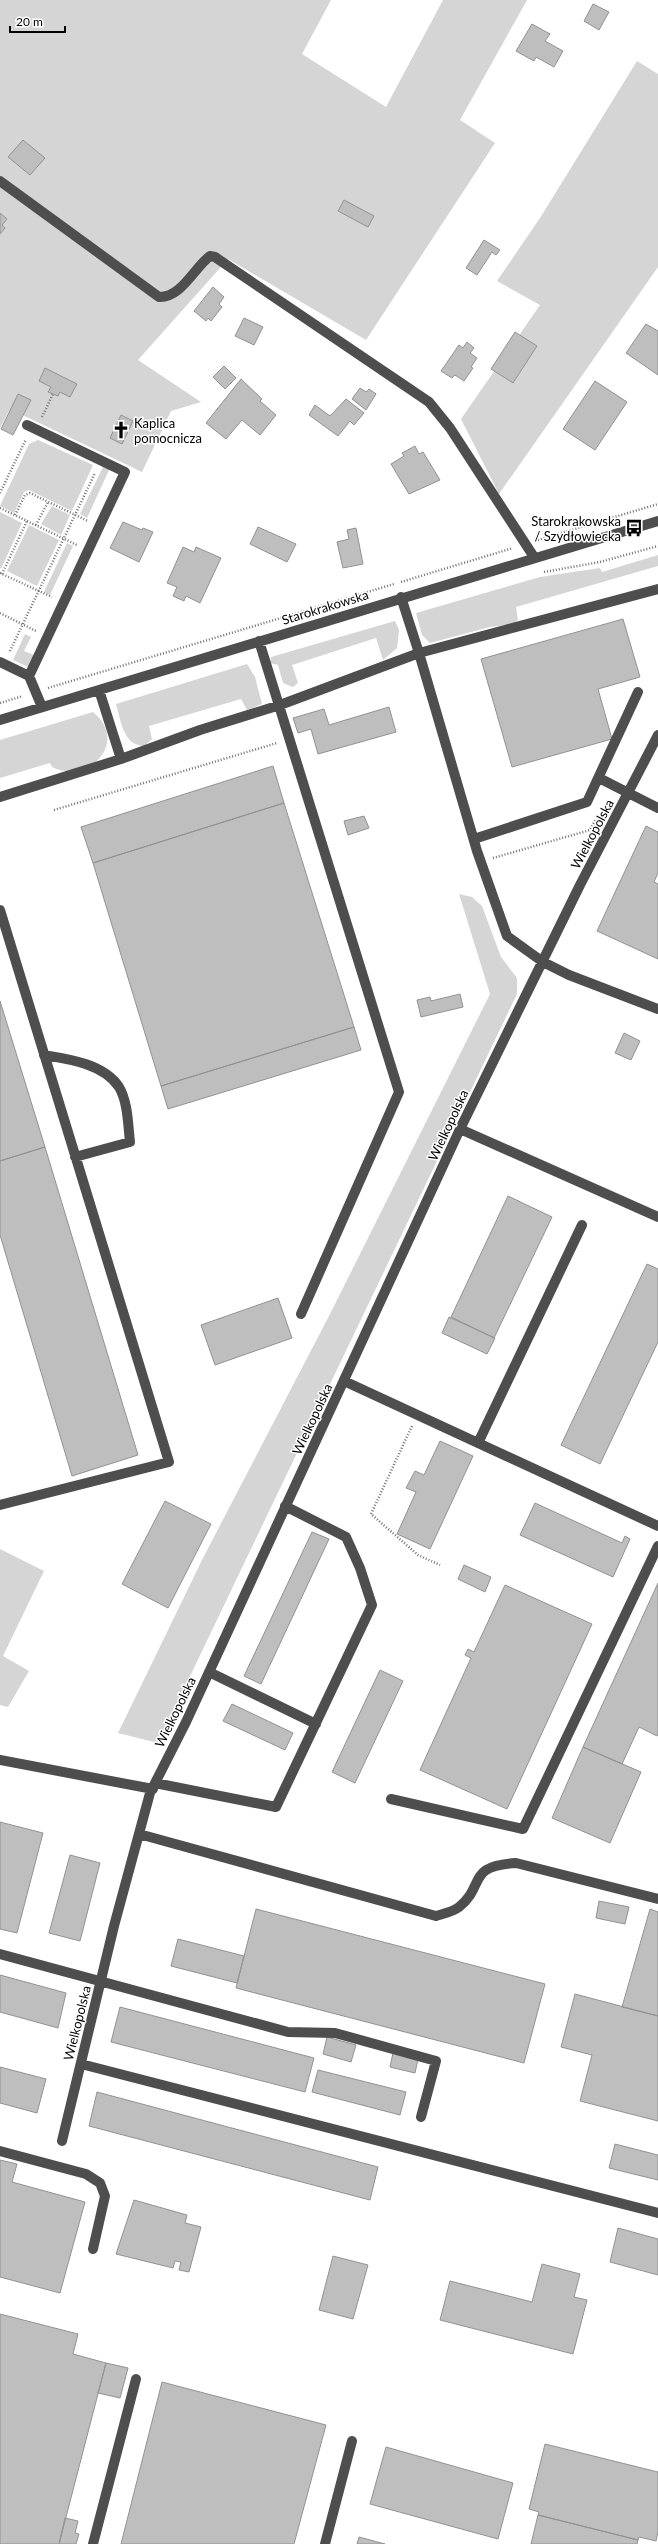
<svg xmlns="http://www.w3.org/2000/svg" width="658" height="2544" viewBox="0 0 658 2544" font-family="Lato,sans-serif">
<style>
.green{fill:#d5d5d5}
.building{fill:#bebebe;stroke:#929292}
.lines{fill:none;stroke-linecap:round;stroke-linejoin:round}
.path{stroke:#707070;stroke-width:2.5;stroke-dasharray:1 2;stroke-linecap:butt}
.minor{stroke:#4e4e4e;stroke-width:10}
.labels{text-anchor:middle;stroke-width:3;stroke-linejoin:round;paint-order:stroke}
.poi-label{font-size:13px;fill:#000;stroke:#fff;text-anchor:start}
.street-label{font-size:13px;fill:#000;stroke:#fff}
</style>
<rect width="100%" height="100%" fill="#fff"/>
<!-- green -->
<path class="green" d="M 0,0 L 331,0 L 302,54 L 386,107 L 443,0 L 527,0 L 460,120 L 495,143 L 366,340 L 228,259 L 138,360 L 201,402 L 171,411 L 142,472 L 10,409 L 0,428 Z
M 637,61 L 658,74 L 658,267 L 499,494 L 461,419 L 540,305 L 497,281 L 540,218 Z
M 38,440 L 93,465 L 72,511 L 29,490 L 24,492 L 14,513 L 0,506 L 29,444 Z
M 104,465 L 110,468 L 87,518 L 80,514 Z
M 52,506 L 70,515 L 61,535 L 41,524 Z
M 0,512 L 22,523 L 1,569 L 0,568 Z
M 29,525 L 59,540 L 37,586 L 7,571 Z
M 67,543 L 73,546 L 50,595 L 44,592 Z
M 658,555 L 658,566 L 516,607 L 518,620 L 513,624 L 490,627 L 430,643 L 422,635 L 416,613 L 540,577 L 600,568 L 602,572 Z
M 395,621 L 399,630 L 397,648 L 383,660 L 376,638 L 292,665 L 298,683 L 293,687 L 283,683 L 278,665 L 270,663 L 271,657 Z
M 25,634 L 31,637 L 24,651 L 34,655 L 28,667 L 13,660 Z
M 247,664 L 255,677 L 262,704 L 247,710 L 241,699 L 149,726 L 152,739 L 144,746 C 123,745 121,721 116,704 Z
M 93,712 C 130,742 88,785 52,767 L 50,763 L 0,778 L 0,740 Z
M 459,894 L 472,897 L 482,906 L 501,957 L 517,978 L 517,994 L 158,1743 L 118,1733 L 203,1558 L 330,1314 L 490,994 Z
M 0,1549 L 44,1571 L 3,1656 L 29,1671 L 8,1707 L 0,1705 Z"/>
<!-- building -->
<path class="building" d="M 593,4 L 609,12 L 599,30 L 584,21 Z
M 532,24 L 550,34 L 545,41 L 563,51 L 554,67 L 536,57 L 534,61 L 516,51 Z
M 23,140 L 45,158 L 30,175 L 8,157 Z
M 344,200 L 374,216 L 368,227 L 338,211 Z
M 0,213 L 7,219 L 2,225 L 5,228 L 0,234 Z
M 484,240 L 500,250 L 496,255 L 492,252 L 477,275 L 466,268 Z
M 213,287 L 224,297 L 219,304 L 222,307 L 211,321 L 208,318 L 206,321 L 194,311 Z
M 244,318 L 263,327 L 254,345 L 235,336 Z
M 646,324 L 658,331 L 658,375 L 626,353 Z
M 515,332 L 537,346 L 513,383 L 491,369 Z
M 467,342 L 474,348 L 470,353 L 477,358 L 471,367 L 473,368 L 464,381 L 455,375 L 452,378 L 441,371 L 459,345 L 463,348 Z
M 224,366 L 236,378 L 225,389 L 213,377 Z
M 45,368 L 77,384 L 70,397 L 60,392 L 58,396 L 48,392 L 51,387 L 39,381 Z
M 241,379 L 262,399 L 260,401 L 276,415 L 260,435 L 242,420 L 226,439 L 206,423 Z
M 595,381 L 627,402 L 595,450 L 563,429 Z
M 360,388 L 366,392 L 369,389 L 376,394 L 366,410 L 352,399 Z
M 18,394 L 31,400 L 13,435 L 1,429 Z
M 346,399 L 364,413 L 354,425 L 350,421 L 338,436 L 309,415 L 315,405 L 330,416 Z
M 121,415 L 133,421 L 122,444 L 110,438 Z
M 415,446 L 419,454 L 423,452 L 440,480 L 409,494 L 391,464 L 404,456 L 402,453 Z
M 123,522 L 142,530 L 143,528 L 153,532 L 139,562 L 110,548 Z
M 258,527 L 296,544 L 287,562 L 250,544 Z
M 356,528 L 363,564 L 343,568 L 337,542 L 349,539 L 347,530 Z
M 183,547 L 194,552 L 196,547 L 221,558 L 200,603 L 186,596 L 184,601 L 173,596 L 177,587 L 167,583 Z
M 623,619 L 640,677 L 598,689 L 612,739 L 512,767 L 481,659 Z
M 389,707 L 396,732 L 318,754 L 311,729 L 298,733 L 293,718 L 324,709 L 329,725 Z
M 273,766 L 284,803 L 93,863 L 81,827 Z
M 284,803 L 354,1027 L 161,1086 L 93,863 Z
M 364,816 L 369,828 L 348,835 L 344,821 Z
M 646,826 L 658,832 L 658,873 L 654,882 L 658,884 L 658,959 L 597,931 Z
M 460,994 L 463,1007 L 421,1017 L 417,1000 L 430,997 L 431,1001 Z
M 0,1001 L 45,1147 L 0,1161 Z
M 354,1027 L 361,1050 L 168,1109 L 161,1086 Z
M 624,1033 L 640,1041 L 631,1060 L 615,1053 Z
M 45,1147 L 138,1455 L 72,1476 L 0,1235 L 0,1161 Z
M 508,1196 L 552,1217 L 494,1338 L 451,1317 Z
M 647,1264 L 658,1269 L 658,1342 L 600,1464 L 561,1445 Z
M 278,1298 L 292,1338 L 215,1365 L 201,1325 Z
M 449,1317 L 495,1338 L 487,1354 L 442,1333 Z
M 440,1441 L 473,1456 L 430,1549 L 397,1534 L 416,1492 L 406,1488 L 415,1471 L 424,1475 Z
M 165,1501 L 211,1524 L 168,1608 L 122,1584 Z
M 535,1503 L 622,1543 L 625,1536 L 630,1539 L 613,1577 L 520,1535 Z
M 312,1532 L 329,1539 L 261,1684 L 244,1676 Z
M 464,1565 L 491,1577 L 485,1592 L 458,1579 Z
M 658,1583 L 658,1734 L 657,1736 L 639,1727 L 622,1764 L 583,1747 Z
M 505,1585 L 592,1624 L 507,1809 L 420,1770 L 471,1658 L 465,1655 L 468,1649 L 474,1652 Z
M 380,1670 L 403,1681 L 355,1783 L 332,1772 Z
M 232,1704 L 293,1733 L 285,1750 L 223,1721 Z
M 583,1747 L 641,1772 L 610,1843 L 552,1818 Z
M 0,1822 L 43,1833 L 17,1933 L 0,1929 Z
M 70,1855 L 100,1863 L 80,1941 L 49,1933 Z
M 599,1901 L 629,1907 L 625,1924 L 596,1918 Z
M 256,1909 L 545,1984 L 524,2063 L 236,1988 Z
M 650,1909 L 658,1912 L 658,2016 L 622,2007 Z
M 178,1939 L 244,1956 L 237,1983 L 171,1966 Z
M 0,1975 L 66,1993 L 58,2028 L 0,2012 Z
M 575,1994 L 658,2016 L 658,2121 L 580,2101 L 592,2055 L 561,2047 Z
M 120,2007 L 314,2058 L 305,2092 L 111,2042 Z
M 327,2037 L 356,2045 L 351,2062 L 323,2054 Z
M 393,2053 L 418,2059 L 415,2073 L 390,2067 Z
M 0,2067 L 46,2079 L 37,2113 L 0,2103 Z
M 318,2070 L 406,2092 L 400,2115 L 312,2092 Z
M 97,2092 L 378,2167 L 370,2200 L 89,2126 Z
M 615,2144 L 658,2155 L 658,2180 L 609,2168 Z
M 0,2160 L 17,2164 L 12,2182 L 85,2202 L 60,2293 L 0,2277 Z
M 134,2200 L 187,2215 L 185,2223 L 201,2227 L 189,2272 L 179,2270 L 181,2262 L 175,2261 L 173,2268 L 116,2254 Z
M 618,2228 L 658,2239 L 658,2275 L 610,2262 Z
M 333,2256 L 368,2265 L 353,2319 L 319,2310 Z
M 542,2264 L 580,2274 L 574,2297 L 587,2300 L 573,2354 L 440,2320 L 450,2281 L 532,2302 Z
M 0,2314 L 78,2334 L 73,2354 L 106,2363 L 59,2544 L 0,2544 Z
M 106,2363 L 128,2368 L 120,2398 L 98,2393 Z
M 162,2382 L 326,2425 L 294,2544 L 121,2544 Z
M 545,2444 L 658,2472 L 658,2532 L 656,2541 L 639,2537 L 638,2540 L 538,2515 L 539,2512 L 529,2509 Z
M 386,2447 L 513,2483 L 498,2539 L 370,2504 Z
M 538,2515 L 638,2540 L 637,2544 L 531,2544 Z
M 65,2518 L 78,2521 L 75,2533 L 79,2534 L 76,2544 L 59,2544 Z
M 359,2537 L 385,2544 L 357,2544 Z"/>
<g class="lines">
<!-- path -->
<path class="path" d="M 42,417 L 53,394
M 0,493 L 26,439
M 0,508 L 77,545
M 15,515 L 25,495 L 30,493 L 88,521
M 36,525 L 48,502
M 538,540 L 658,504
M 544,572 L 600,562 L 658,546
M 0,573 L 52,597
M 2,574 L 27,521
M 401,582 L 513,548
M 0,613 L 36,631
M 10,651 L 95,473
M 48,688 L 394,584
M 0,703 L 23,696
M 54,810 L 277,743
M 493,858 L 590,830 L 596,819
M 412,1426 L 371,1514 L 418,1555 L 440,1565"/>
<!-- minor -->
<path class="minor" d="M 0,181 L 159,297 C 181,298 194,268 210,256 L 215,257 L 429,402 L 450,428 L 534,557
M 27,425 L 125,472 L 29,676 L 42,707
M 658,589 L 419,653 L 477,851 L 507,936 L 543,962 L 569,975 L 658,1009
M 259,641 L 399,1092 L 301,1314
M 0,662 L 29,676
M 99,690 L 121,759
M 0,720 L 658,521
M 599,778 L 658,808
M 0,797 L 121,759 L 200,730 L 280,705 L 419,653 L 401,597
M 474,839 L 587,802 L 638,692
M 0,910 L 169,1462 L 0,1505
M 44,1055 C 69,1059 104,1064 119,1087 C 128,1102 128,1125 130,1142 L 75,1157
M 460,1129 L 658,1217
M 344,1381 L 658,1526
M 478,1443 L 582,1225
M 209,1672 L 316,1724
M 0,1760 L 153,1789
M 155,1783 L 276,1807 L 372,1605 L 360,1568 L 346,1537 L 285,1506
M 391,1799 L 523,1829 L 658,1546
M 139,1834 L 436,1916 C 442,1914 453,1912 459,1907 C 486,1885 466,1866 516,1863 L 658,1899
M 0,1954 L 288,2032 L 335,2033 L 436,2061 L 421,2117
M 81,2064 L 658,2213
M 62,2141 L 114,1926 L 150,1793 L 186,1722 L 460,1129 L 580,885 L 658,735
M 0,2151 L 86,2174 L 100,2183 L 105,2196 L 93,2249
M 93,2544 L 136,2379
M 325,2544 L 352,2441"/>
</g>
<!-- icons -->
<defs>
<g id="church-bare" transform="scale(1.38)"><path d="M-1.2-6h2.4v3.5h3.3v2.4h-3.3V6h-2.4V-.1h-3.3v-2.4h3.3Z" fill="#000" stroke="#fff" stroke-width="2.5" paint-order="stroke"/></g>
<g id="bus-bare" transform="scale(1.38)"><path d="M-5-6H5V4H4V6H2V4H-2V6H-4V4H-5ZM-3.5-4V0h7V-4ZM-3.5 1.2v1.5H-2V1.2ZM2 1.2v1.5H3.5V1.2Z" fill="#000" stroke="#fff" stroke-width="2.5" paint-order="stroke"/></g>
</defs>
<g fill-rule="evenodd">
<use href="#church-bare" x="121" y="430"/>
<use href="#bus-bare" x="634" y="528"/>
</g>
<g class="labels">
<!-- poi labels -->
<g class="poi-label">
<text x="134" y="428">Kaplica<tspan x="134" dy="15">pomocnicza</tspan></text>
<text x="621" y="526" text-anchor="end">Starokrakowska<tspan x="621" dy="15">/ Szydłowiecka</tspan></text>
</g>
<!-- street labels -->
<g class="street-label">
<text transform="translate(325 607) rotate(-17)" y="5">Starokrakowska</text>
<text transform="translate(592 834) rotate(-62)" y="5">Wielkopolska</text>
<text transform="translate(448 1125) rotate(-65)" y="5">Wielkopolska</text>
<text transform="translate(312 1419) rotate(-65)" y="5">Wielkopolska</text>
<text transform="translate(175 1712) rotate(-64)" y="5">Wielkopolska</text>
<text transform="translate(77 2023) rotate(-76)" y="5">Wielkopolska</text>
</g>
</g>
<!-- scale -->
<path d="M10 26v6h55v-6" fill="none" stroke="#000000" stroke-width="2"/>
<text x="16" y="26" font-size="12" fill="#000000" stroke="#ffffff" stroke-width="3" paint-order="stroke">20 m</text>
</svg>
